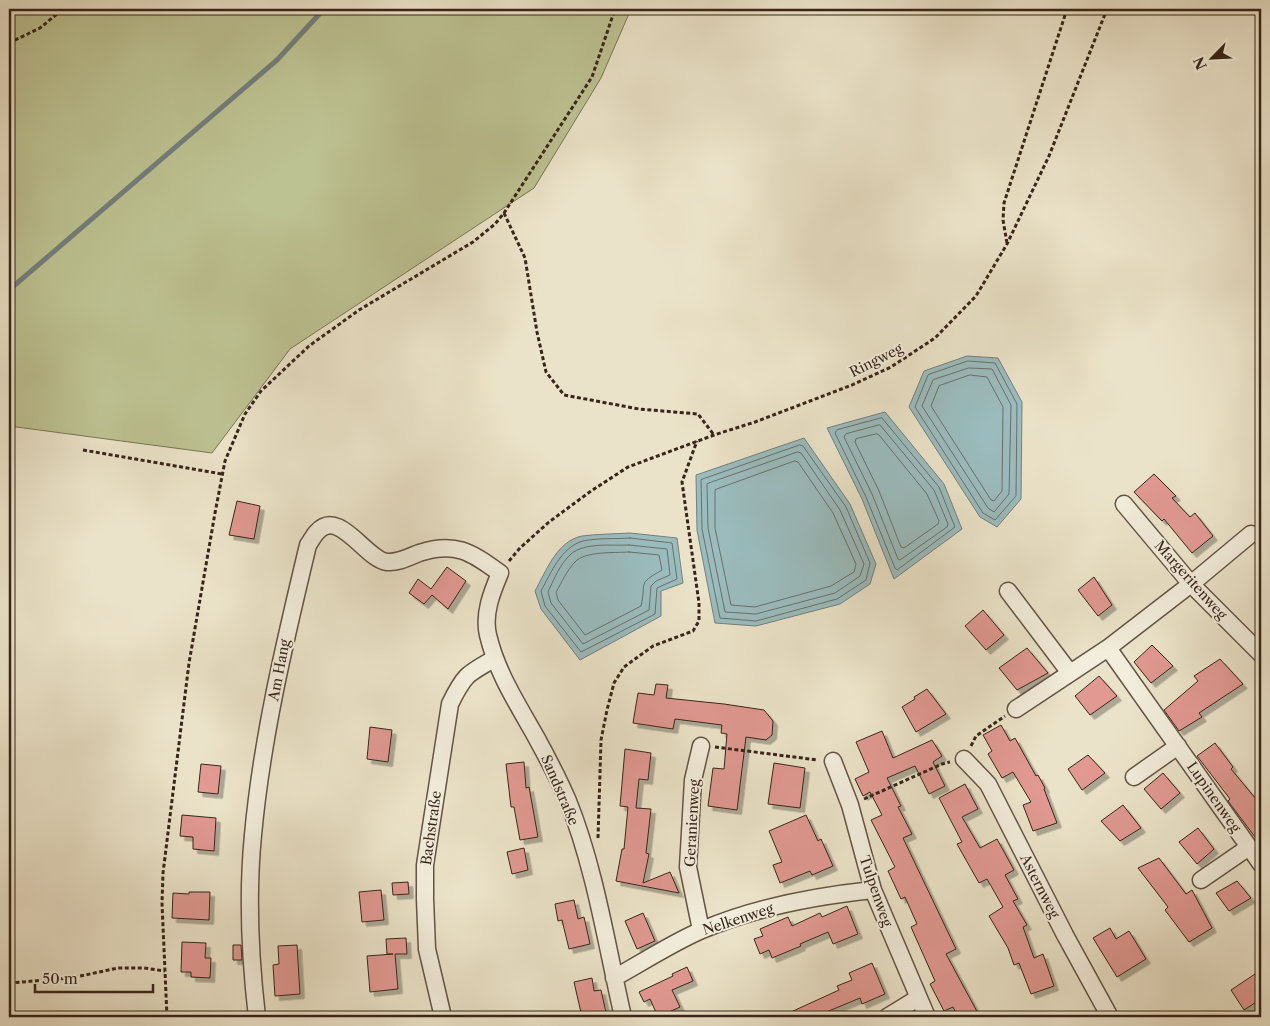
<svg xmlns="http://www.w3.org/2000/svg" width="1270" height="1026" viewBox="0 0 1270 1026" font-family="'Libre Caslon Text',serif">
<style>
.green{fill:#bdc292;stroke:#7a7456}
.water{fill:#9bbcbe;stroke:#73807d}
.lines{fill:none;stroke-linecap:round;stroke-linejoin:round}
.shore{stroke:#69706c;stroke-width:1}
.stream{stroke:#73807d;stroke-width:5}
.building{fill:#e19992;stroke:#37251b;filter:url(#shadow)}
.street-casing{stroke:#645446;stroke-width:19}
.path{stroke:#37251b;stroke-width:3;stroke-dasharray:4 2.5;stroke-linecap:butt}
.street{stroke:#f2eddc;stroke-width:16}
.labels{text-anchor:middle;stroke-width:4;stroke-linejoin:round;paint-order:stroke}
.street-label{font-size:14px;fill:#37251b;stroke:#f2eddc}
</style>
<defs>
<filter id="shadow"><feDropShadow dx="4.5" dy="4.5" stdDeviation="0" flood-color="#0004"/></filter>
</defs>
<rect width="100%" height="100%" fill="#ebe3c9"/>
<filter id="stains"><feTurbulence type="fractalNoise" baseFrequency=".004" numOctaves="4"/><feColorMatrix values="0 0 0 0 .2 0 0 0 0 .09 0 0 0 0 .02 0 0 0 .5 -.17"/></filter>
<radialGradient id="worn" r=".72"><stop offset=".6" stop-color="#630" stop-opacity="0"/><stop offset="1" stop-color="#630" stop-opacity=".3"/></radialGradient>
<!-- green -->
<path class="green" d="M 9,9 L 631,9 L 601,78 L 534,188 L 290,349 L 212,453 L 9,426 Z"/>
<!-- water -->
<path class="water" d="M 967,356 L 998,358 L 1022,402 L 1021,499 L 997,527 L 980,517 L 909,407 L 924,371 Z
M 885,412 L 944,484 L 962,529 L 894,579 L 862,499 L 827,428 Z
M 804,438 L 850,504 L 876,564 L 870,584 L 840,604 L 756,626 L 715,623 L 697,530 L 696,475 Z
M 630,533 L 677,538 L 683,583 L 661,591 L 661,616 L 580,660 L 541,609 L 535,591 C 546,571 557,541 582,536 C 597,534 614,534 630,533 Z"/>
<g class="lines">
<!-- shore -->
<path class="shore" d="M 968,361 L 995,363 L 1017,404 L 1016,496 L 995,520 L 983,513 L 915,407 L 928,375 Z
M 969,368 L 992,369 L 1011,405 L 1009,494 L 994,512 L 988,508 L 922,406 L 933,380 Z
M 970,375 L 987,377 L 1003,407 L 1002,491 L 994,501 L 991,500 L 931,406 L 939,386 Z
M 882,418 L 939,487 L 955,527 L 897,570 L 895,568 L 866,497 L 835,433 L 837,430 Z
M 880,425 L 934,490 L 948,524 L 947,527 L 900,560 L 898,559 L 872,494 L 844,437 L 846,434 Z
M 877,434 L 879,435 L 927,494 L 939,521 L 938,524 L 904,548 L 901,547 L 879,491 L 855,442 L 856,439 Z
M 800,445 L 803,446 L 846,507 L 870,563 L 866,580 L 837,599 L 756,621 L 720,618 L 702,529 L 701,480 Z
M 798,452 L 801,453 L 840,510 L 864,564 L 860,576 L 835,593 L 756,614 L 725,612 L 708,528 L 707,484 Z
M 795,461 L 798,462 L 833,513 L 856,564 L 854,572 L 831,586 L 755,607 L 731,605 L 715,528 L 715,490 Z
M 630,538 L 672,543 L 677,579 L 657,588 L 655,614 L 581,652 L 545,606 L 541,591 C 551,573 561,547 583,541 C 596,538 616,539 630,538 Z
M 629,545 L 667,549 L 670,575 L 656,581 L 651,586 L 649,610 L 583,644 L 551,603 L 548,592 C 554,579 560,564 571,554 C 585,542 612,546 629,545 Z
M 629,552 L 659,555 L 662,570 C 636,585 647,581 641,606 L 585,635 L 558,600 L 556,592 C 562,582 567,570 575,562 C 585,551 614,553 629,552 Z"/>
<!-- stream -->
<path class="stream" d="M 9,290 L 277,60 L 324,9"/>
</g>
<!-- building -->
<path class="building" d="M 1154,474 L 1176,496 L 1172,498 L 1190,517 L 1195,513 L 1213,536 L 1192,553 L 1164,519 L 1162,521 L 1134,492 Z
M 237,501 L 260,506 L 254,539 L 229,535 Z
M 447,567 L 466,581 L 448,609 L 432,595 L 424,604 L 409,593 L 418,579 L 431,589 Z
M 1094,577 L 1112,605 L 1098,616 L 1078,590 Z
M 983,610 L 1004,635 L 986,650 L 965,626 Z
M 1152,645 L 1173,666 L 1151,683 L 1134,662 Z
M 1027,648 L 1048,673 L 1017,690 L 999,668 Z
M 1220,659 L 1243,684 L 1199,713 L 1202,717 L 1179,731 L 1164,710 L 1198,681 L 1194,676 Z
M 1099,676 L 1117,696 L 1090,715 L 1075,696 Z
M 656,684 L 668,685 L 666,698 L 724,704 L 764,710 L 773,721 L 772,735 L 766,740 L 746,737 L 737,810 L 708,806 L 713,768 L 724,769 L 727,734 L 721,733 L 722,725 L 675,719 L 673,729 L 633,723 L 638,693 L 654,695 Z
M 927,689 L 946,714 L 916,732 L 902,707 L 915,699 L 914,697 Z
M 1001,725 L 1010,741 L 1015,738 L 1036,776 L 1038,775 L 1045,788 L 1044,789 L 1057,823 L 1033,831 L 1023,805 L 1031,802 L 1013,772 L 1002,778 L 988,754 L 992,751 L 983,735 Z
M 370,727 L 392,730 L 388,762 L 367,759 Z
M 882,731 L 893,758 L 932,740 L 942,756 L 933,762 L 945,786 L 929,794 L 915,766 L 887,778 L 901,806 L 898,807 L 912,834 L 903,838 L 956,949 L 946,954 L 980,1017 L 958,1017 L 953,1007 L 944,1011 L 930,984 L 935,981 L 911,927 L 917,924 L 905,897 L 901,899 L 888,871 L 895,867 L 871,820 L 882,815 L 870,792 L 863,796 L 855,779 L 869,772 L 856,742 Z
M 1215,743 L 1233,767 L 1231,769 L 1256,799 L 1261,795 L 1261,845 L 1228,801 L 1230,799 L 1197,756 Z
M 625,749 L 651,753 L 648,780 L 639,779 L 636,808 L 651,809 L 646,853 L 649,854 L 643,883 L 670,872 L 679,893 L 616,881 L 622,849 L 624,849 L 628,807 L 620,806 Z
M 1088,755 L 1105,773 L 1082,790 L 1068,769 Z
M 524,762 L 526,788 L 529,787 L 538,837 L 520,840 L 514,807 L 511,807 L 506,764 Z
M 774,763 L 805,768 L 800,808 L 768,804 Z
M 201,764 L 221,766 L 218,794 L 198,792 Z
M 1163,773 L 1180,793 L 1161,809 L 1144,789 Z
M 965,784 L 978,809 L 962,817 L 980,848 L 997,839 L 1014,870 L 1005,875 L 1018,899 L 1013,901 L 1027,925 L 1023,927 L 1034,958 L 1043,954 L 1054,986 L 1031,994 L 1019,963 L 1014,965 L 1008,948 L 989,916 L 1003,907 L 987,879 L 979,883 L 957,844 L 962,842 L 939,798 Z
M 1123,805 L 1141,828 L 1120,841 L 1101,821 Z
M 182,815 L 216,818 L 214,851 L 193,849 L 193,837 L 180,836 Z
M 806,815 L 818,841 L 821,839 L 833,866 L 812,875 L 810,871 L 780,883 L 773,865 L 782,862 L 769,831 Z
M 1198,828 L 1214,849 L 1197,864 L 1179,842 Z
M 524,848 L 528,870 L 512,874 L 507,852 Z
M 1159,858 L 1186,894 L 1192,890 L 1212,928 L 1189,942 L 1165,910 L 1168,907 L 1138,868 Z
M 1237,881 L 1251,898 L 1229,911 L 1216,893 Z
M 408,882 L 409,894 L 393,895 L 392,883 Z
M 381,890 L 384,920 L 362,922 L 359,892 Z
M 189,892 L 210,892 L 209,920 L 172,918 L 173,893 L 189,894 Z
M 574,900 L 578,919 L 584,917 L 590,944 L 569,949 L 562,920 L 558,921 L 555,904 Z
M 847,906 L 858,934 L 833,944 L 828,932 L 800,944 L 801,946 L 772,958 L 769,950 L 760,954 L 754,939 L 763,936 L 760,929 L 788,917 L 792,926 L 820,913 L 822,917 Z
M 643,913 L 655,941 L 637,949 L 625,921 Z
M 1110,928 L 1116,939 L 1129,931 L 1146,959 L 1117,977 L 1093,938 Z
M 406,938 L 407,954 L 395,954 L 398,989 L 370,992 L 367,956 L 393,954 L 387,954 L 386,939 Z
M 182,942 L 206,943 L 205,958 L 211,958 L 210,978 L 191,977 L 191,972 L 181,972 Z
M 233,945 L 241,945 L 242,960 L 233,960 Z
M 297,945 L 300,994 L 275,996 L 273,965 L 279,964 L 278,946 Z
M 872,963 L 885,994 L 862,1004 L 860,998 L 824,1013 L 826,1017 L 780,1017 L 839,990 L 837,986 L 852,980 L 849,973 Z
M 687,967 L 693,981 L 672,990 L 680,1007 L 658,1017 L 650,999 L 644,1002 L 639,992 L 673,976 L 672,974 Z
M 1261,970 L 1261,999 L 1244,1010 L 1231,990 Z
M 592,978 L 594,991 L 601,990 L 607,1017 L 582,1017 L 574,982 Z"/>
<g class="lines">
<!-- street casing -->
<g class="street-casing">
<path id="street" d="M 1124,504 L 1191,584 L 1261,654
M 1008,591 L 1070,673
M 1108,648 L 1261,864
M 1016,709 L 1108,648 L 1191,584 L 1251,534
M 964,759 L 988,784 L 1065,935 L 1110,1017
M 833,761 L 850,805 L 873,890 L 927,1017
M 1134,777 L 1178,746
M 1201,880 L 1249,847
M 701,930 L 688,867 L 693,780 L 701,746
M 614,978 C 643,962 672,943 702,930 C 756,907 815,896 873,890
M 257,1017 C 250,957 247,896 253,835 C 262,737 285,641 308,545 C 311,541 313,536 317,532 C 339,507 366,560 387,562 C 398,563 409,557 419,553 C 455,541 471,552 500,573 C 492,592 483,614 488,635 C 497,673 517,703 536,737 C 547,757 559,780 568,801 C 595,868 607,947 623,1017
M 443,1017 L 427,949 L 425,899 L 425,865 L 450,704 C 464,675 467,674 494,659
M 887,1017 L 918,998"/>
</g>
<!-- path -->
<path class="path" d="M 9,43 L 40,28 L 63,9
M 504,213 L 525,258 L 537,332 L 546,372 L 564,395 L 639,409 L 698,414 L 714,435
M 1007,243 L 1003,220 L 1004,203 L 1067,9
M 83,450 L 222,474
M 509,561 L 520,548 L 549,522 L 591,491 L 628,467 L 714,435 L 755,422 L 852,385 L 891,367 L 935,338 L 976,296 L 1007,244 L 1049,156 L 1107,9
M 971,746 L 976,736 L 1005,716
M 715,747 L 818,760
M 864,799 L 942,764 L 950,762
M 598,838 L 601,740 L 607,710 L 614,683 L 624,667 L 653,646 L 693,631 L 699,621 L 699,603 L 682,482 L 697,441
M 9,983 L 71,978 L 118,968 L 144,968 L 165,971
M 167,1017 L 162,903 L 163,873 L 189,663 L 215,513 L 225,461 L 245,414 L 261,391 L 309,346 L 359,310 L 473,242 L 495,224 L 504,213 L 592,77 L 615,9"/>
<!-- street -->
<use href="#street" class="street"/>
</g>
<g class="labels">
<!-- street labels -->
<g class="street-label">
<text transform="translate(876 360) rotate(-27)" y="5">Ringweg</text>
<text transform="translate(1191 580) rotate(48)" y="5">Margeritenweg</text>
<text transform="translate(279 670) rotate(-79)" y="5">Am Hang</text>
<text transform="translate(560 790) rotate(67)" y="5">Sandstraße</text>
<text transform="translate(1214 797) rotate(55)" y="5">Lupinenweg</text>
<text transform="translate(692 823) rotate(-87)" y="5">Geranienweg</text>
<text transform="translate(431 828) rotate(-82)" y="5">Bachstraße</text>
<text transform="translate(1040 886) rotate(63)" y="5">Asternweg</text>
<text transform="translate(876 891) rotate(71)" y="5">Tulpenweg</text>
<text transform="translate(738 919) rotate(-18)" y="5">Nelkenweg</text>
</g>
</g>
<!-- margin -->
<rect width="1270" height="1026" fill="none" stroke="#ebe3c9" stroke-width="30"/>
<rect x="10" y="10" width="1250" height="1006" fill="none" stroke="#37251b" stroke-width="2.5"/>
<rect x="15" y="15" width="1240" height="996" fill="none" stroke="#37251b"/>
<!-- north arrow -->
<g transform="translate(1212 58) rotate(246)" stroke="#f2eddc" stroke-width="4" paint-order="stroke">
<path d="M0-4L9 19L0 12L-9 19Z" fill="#37251b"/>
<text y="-8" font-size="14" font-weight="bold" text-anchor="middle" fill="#37251b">N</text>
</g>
<!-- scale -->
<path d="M35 984v8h118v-8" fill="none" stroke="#37251b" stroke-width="2.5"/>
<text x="42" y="984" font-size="15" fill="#37251b" stroke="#f2eddc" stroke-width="4" paint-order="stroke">50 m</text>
<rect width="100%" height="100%" filter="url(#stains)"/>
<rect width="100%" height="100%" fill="url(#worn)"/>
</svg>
